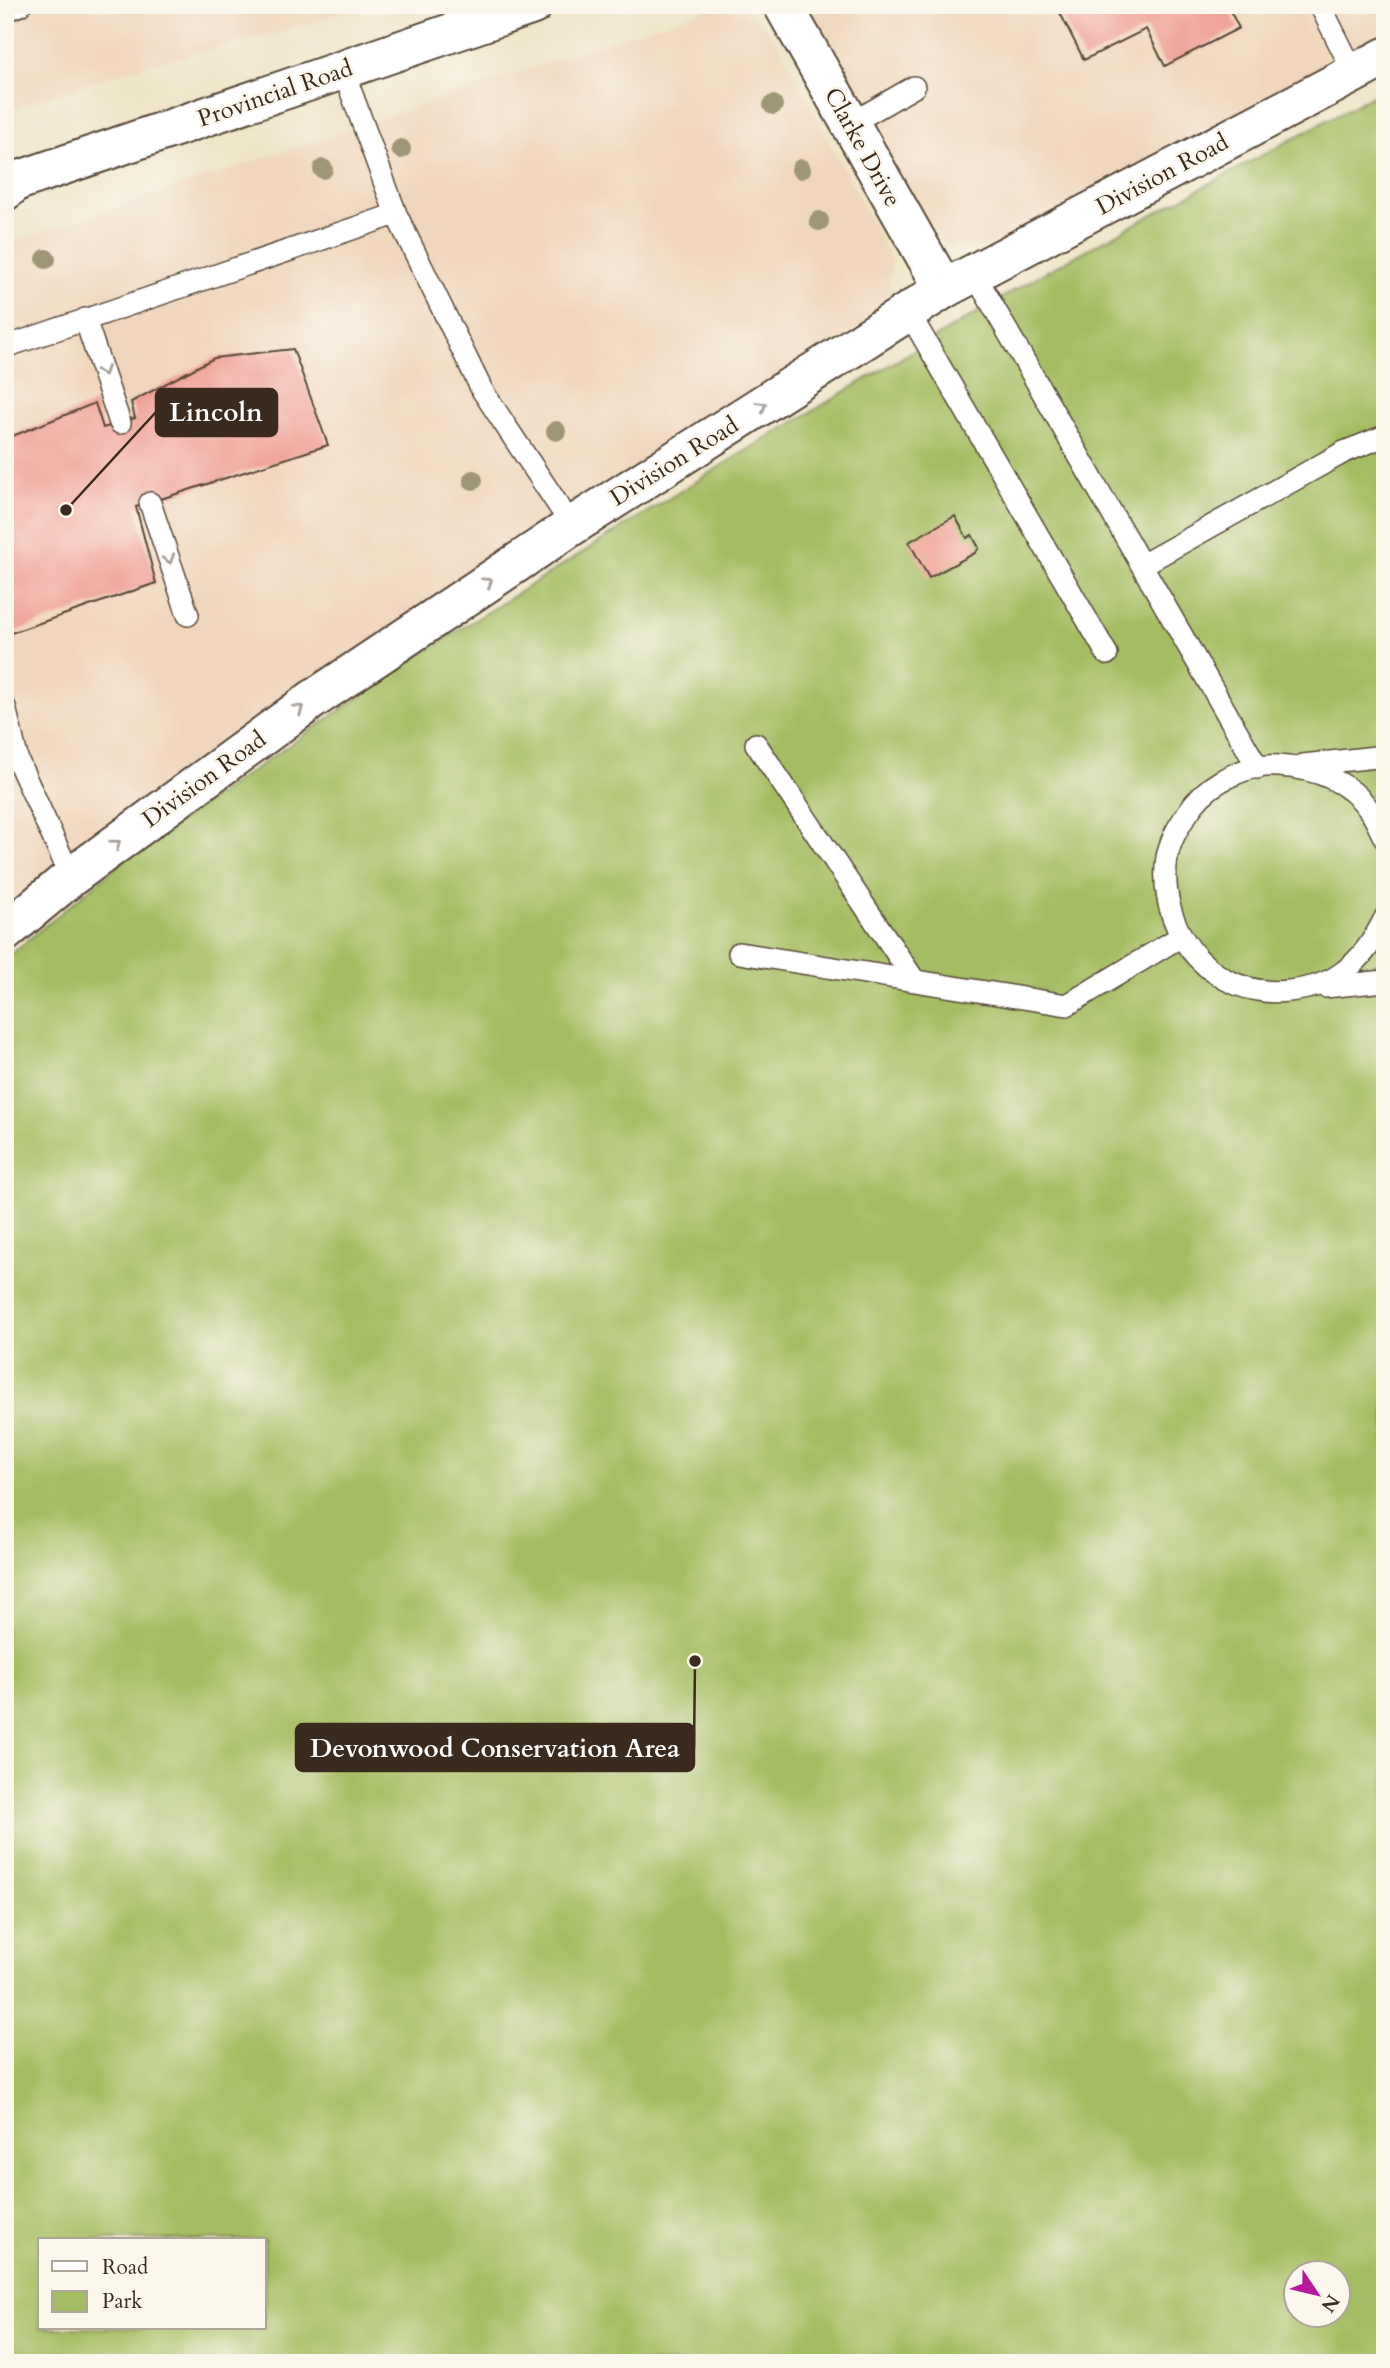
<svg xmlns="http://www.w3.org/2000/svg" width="1390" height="2368" viewBox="0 0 1390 2368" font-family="Cardo,serif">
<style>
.built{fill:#f0d6bc}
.green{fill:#a5bd62;stroke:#707440;stroke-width:2;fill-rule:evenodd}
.building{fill:#ef9f94}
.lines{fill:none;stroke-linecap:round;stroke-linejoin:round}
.lane-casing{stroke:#564637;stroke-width:24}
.street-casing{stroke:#564637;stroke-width:42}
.secondary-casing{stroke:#564637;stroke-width:42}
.lane{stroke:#fff;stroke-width:21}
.street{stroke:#fff;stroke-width:38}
.secondary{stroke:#fff;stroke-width:38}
.tree{fill:#9e9675}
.oneway{stroke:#a79f9a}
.labels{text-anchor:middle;stroke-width:5;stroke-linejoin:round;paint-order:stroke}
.street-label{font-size:24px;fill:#3b2a1e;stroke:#fbf7ec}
.leader{fill:none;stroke:#3b2a1e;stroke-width:2.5}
.callout-dot{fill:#3b2a1e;stroke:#fbf7ec;stroke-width:2.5}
.callout{fill:#3b2a1e;stroke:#3b2a1e;stroke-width:2.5}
.callout-label{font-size:26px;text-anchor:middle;font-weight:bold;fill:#fff}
</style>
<rect width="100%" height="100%" fill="#fbf7ec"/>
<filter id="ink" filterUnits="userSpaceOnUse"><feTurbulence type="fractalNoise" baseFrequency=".0143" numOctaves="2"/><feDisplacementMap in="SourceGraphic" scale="14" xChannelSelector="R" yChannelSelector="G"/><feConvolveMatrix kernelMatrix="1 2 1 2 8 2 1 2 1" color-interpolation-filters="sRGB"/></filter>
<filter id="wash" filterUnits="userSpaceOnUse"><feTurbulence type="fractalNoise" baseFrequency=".00686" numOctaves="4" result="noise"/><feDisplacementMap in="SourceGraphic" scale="28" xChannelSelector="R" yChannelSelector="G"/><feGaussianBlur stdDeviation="1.57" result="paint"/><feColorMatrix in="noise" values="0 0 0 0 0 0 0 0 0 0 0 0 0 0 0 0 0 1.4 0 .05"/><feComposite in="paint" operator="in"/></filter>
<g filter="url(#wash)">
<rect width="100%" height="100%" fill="#efe4c7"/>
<!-- built -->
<path class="built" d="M 5,5 L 365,5 L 288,30 L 133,69 L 5,111 Z
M 718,5 L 754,16 L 775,39 L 892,261 L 887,297 L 874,318 L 5,917 L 5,245 Z
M 815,5 L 1385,5 L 1385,33 L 1023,237 L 988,248 L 949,245 L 927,222 L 886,153 L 815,17 Z"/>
<!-- green -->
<path class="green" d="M 1385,89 L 1385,2363 L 5,2363 L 5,959 L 132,854 L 424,652 L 719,467 L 1042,274 ZM 40,2240 L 264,2240 L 264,2328 L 40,2328 ZM 1296,2274 L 1338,2274 L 1338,2316 L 1296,2316 Z"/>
<g id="blocks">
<!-- building -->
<path class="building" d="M 1059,5 L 1227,5 L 1239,28 L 1165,66 L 1146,29 L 1084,60 L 1057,7 Z
M 293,349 L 328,445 L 136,507 L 156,583 L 5,635 L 5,439 L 95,403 L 103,428 L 135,418 L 131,402 L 214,358 Z
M 955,516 L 967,538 L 972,535 L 979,548 L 975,553 L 929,578 L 909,542 Z"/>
</g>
</g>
<g filter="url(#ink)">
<use href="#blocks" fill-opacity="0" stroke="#564637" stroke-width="2"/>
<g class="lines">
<!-- lane casing -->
<g class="lane-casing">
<path id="lane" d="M 1320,5 L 1354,73
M 5,11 L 20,5
M 343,70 L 396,214 L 482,390 L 572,526
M 850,124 L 914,87
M 974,273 L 1258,768
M 909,313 L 1107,654
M 85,319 L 120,423
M 5,347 L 396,214
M 150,503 L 188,615
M 1142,565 L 1344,452 L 1385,436
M 5,707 L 18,761 L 71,877
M 756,744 L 915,981
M 1303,765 L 1385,756
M 1385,839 C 1380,830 1376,819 1370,811 C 1349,780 1313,768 1278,766 C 1249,763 1212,781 1194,804 C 1181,822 1167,842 1166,866 C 1161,937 1215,999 1289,991 C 1307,989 1328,984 1343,972 C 1363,958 1374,939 1385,918
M 739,953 L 1067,1005 L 1180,937
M 1325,987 L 1385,981"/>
</g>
<!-- street casing -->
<g class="street-casing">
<path id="street" d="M 783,5 L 944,289"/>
</g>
<!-- secondary casing -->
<g class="secondary-casing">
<path id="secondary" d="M 5,191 L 17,181 L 533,5
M 5,932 L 71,877 L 312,700 L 572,526 L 944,289 L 1385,57"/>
</g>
<!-- lane -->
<use href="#lane" class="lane"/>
<!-- street -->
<use href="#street" class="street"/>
<!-- secondary -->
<use href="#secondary" class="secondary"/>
</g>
<!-- trees -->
<g class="tree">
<circle cx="773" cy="105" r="10"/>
<circle cx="401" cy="149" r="10"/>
<circle cx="323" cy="169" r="10"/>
<circle cx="801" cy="169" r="10"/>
<circle cx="819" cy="221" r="10"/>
<circle cx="46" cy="259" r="10"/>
<circle cx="556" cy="431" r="10"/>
<circle cx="473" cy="480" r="10"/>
</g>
<!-- one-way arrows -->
<defs><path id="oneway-chevron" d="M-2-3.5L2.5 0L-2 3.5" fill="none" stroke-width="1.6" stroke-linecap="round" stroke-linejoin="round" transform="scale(1.75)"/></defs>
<g class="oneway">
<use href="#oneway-chevron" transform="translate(103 371) rotate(72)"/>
<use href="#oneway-chevron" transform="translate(762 406) rotate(-32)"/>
<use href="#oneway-chevron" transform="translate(169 559) rotate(71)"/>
<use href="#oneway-chevron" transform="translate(488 582) rotate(-34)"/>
<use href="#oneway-chevron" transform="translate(299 709) rotate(-36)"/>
<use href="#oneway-chevron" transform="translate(116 844) rotate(-36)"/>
</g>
</g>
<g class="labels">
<!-- street labels -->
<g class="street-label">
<text transform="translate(275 93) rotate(-19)" y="8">Provincial Road</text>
<text transform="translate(863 147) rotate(61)" y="8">Clarke Drive</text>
<text transform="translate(1162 174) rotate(-28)" y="8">Division Road</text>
<text transform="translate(674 461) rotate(-32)" y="8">Division Road</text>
<text transform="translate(204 779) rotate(-36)" y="8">Division Road</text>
</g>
</g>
<!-- callouts -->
<path class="leader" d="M66 510L156 412M695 1661L694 1748"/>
<g class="callout-dot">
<circle cx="66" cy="510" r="7"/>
<circle cx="695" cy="1661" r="7"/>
</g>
<g class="callout">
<rect x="156" y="389" width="121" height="47" rx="7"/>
<rect x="296" y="1724" width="398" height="47" rx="7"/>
</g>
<g class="callout-label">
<text x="216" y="421">Lincoln</text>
<text x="495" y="1757">Devonwood Conservation Area</text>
</g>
<!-- margin -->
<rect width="1390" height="2368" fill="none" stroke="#fbf7ec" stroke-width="28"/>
<!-- legend -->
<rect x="38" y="2238" width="228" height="91" fill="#fbf7ec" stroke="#aea59a" stroke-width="2"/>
<rect x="52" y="2261" width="35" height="10" fill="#ffffff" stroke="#aea59a" stroke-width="2"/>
<text x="102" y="2274" font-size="21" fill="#3b2a1e">Road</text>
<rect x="52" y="2291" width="35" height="21" fill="#a5bd62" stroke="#aea59a" stroke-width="2"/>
<text x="102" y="2308" font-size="21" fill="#3b2a1e">Park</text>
<!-- north arrow -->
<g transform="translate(1317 2294) rotate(125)"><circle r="33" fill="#fbf7ec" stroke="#aea59a" stroke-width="2"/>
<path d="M0-5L12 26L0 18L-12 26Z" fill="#b5179e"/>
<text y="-10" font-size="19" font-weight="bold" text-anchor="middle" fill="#3b2a1e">N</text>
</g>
</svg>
